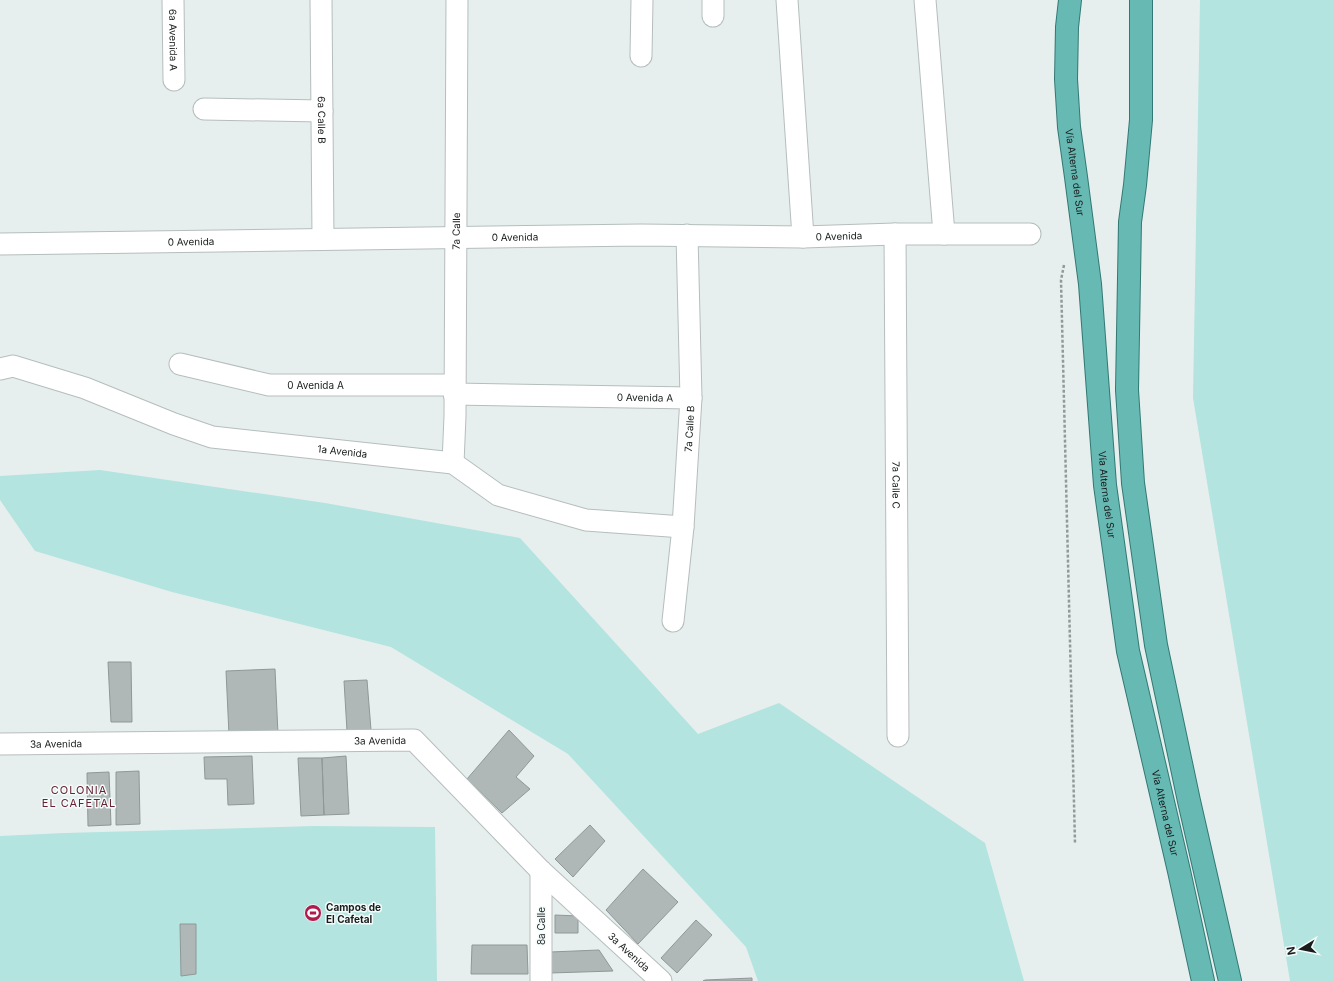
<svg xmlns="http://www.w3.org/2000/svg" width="1333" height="981" viewBox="0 0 1333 981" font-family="Inter,sans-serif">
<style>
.green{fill:#b3e4df}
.building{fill:#b0b8b7;stroke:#8f9897}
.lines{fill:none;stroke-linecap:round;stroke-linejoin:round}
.minor-casing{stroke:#b5bebd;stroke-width:23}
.trunk-casing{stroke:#337873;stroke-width:24}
.path{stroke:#939999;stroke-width:2.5;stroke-dasharray:3 2;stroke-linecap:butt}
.minor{stroke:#fff;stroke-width:21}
.trunk{stroke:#67bab4;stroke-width:22}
.labels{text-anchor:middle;stroke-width:3;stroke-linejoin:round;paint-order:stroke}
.street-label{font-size:10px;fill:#191c1c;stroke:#f3fcfb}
.poi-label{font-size:10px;font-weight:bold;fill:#191c1c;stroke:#f3fcfb;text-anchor:start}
.neighbourhood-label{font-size:11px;letter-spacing:1px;fill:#682333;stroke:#f3fcfb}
</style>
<rect width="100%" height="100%" fill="#e6efee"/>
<!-- green -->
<path class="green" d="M 1200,0 L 1333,0 L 1333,981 L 1290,981 L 1193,398 Z
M 100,470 L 325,503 L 520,538 L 698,734 L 779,703 L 985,843 L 1024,981 L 758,981 L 746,947 L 568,754 L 391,647 L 172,592 L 35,551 L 0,500 L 0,476 Z
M 315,826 L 435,827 L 437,981 L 0,981 L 0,836 L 65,833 Z"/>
<!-- building -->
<path class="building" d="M 108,662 L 131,662 L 132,722 L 111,722 Z
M 275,669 L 278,734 L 229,735 L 226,671 Z
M 367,680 L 371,730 L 347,731 L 344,681 Z
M 509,730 L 534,756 L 516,777 L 530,789 L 502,813 L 467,779 Z
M 252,756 L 254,804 L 228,805 L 227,779 L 205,779 L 204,757 Z
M 346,756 L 349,814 L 324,815 L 322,758 Z
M 298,758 L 322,758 L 324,815 L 301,816 Z
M 139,771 L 140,824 L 116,825 L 116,772 Z
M 109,772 L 111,825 L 88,826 L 87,773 Z
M 590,825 L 605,841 L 573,877 L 555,859 Z
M 643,869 L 678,902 L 638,944 L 606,910 Z
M 555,915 L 578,916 L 578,933 L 555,933 Z
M 696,920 L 712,935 L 677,973 L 661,958 Z
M 180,924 L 196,924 L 196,974 L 181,976 Z
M 472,945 L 527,945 L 528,974 L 471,974 Z
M 599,950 L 613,971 L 550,973 L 550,952 Z
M 752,978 L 752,981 L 703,981 L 705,980 Z"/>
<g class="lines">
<!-- minor casing -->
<g class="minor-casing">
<g id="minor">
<path id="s1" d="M 173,0 L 174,80"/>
<path id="s2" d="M 321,0 L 323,239"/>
<path d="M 787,0 L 803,237"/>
<path d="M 925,0 L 944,234"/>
<path d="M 713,16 L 713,0"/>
<path d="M 641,56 L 642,0"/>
<path d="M 204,109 L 322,111"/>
<path id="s3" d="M 895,234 L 898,736"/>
<path id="s4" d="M 0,244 L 641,235 L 803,237 L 895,234 L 1030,234"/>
<path id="s5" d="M 180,364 L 269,385 L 454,385"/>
<path id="s6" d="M 0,369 L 13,366 L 85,388 L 174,424 L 212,437 L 453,463 L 498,495 L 586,520 L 683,527"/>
<path id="s7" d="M 454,394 L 691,398"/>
<path id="s8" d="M 453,463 L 455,416 L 457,0"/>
<path id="s9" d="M 673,621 L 683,527 L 691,398 L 687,235"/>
<path id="s10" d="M 0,744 L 414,740 L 541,871 L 661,981"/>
<path d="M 541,981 L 541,871"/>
</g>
</g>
<!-- trunk casing -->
<g class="trunk-casing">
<g id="trunk">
<path id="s11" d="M 1070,0 L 1067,27 L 1066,79 L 1069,127 L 1076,177 L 1090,284 L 1105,485 L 1128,651 L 1179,871 L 1203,981"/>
<path d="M 1141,0 L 1141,120 L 1135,185 L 1130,222 L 1127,390 L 1133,483 L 1156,645 L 1189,801 L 1230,981"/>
</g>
</g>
<!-- path -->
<path class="path" d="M 1064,265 L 1061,280 L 1075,843"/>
<!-- minor -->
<use href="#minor" class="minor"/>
<!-- trunk -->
<use href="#trunk" class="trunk"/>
</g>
<!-- icons -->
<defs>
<g id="stadium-disc" transform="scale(0.9)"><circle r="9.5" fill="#ae1c4c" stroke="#f3fcfb"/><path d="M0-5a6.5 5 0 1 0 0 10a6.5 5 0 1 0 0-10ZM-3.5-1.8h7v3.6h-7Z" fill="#fff"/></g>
</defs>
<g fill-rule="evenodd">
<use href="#stadium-disc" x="313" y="913"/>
</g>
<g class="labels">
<!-- street labels -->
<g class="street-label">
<text dy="4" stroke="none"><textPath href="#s1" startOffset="40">6a Avenida A</textPath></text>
<text dy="4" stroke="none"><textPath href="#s2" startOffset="120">6a Calle B</textPath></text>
<text dy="4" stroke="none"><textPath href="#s11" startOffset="173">Vía Alterna del Sur</textPath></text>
<text dy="4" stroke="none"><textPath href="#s8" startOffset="232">7a Calle</textPath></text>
<text dy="4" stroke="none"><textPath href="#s4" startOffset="515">0 Avenida</textPath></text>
<text dy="4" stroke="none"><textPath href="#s4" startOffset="839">0 Avenida</textPath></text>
<text dy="4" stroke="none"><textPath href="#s4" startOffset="191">0 Avenida</textPath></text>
<text dy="4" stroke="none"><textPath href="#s5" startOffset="138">0 Avenida A</textPath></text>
<text dy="4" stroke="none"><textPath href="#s7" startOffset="191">0 Avenida A</textPath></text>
<text dy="4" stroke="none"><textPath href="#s9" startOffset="193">7a Calle B</textPath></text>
<text dy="4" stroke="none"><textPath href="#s6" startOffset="356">1a Avenida</textPath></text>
<text dy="4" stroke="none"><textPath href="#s3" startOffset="251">7a Calle C</textPath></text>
<text dy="4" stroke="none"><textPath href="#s11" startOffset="497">Vía Alterna del Sur</textPath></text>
<text dy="4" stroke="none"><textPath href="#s10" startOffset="380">3a Avenida</textPath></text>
<text dy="4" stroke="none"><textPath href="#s10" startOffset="56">3a Avenida</textPath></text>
<text dy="4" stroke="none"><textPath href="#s11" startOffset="821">Vía Alterna del Sur</textPath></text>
<text transform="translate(541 926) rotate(-90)" y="4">8a Calle</text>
<text dy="4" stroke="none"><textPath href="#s10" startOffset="716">3a Avenida</textPath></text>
</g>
<!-- poi labels -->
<g class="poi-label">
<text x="326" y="911">Campos de<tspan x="326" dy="12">El Cafetal</tspan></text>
</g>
<!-- neighbourhood labels -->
<g class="neighbourhood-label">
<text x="79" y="794">COLONIA<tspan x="79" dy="13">EL CAFETAL</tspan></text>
</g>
</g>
<!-- north arrow -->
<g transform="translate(1301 949) rotate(260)" stroke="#f3fcfb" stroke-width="3" paint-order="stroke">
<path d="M0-3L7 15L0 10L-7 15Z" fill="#191c1c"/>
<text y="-6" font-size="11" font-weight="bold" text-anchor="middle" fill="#191c1c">N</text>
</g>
</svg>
